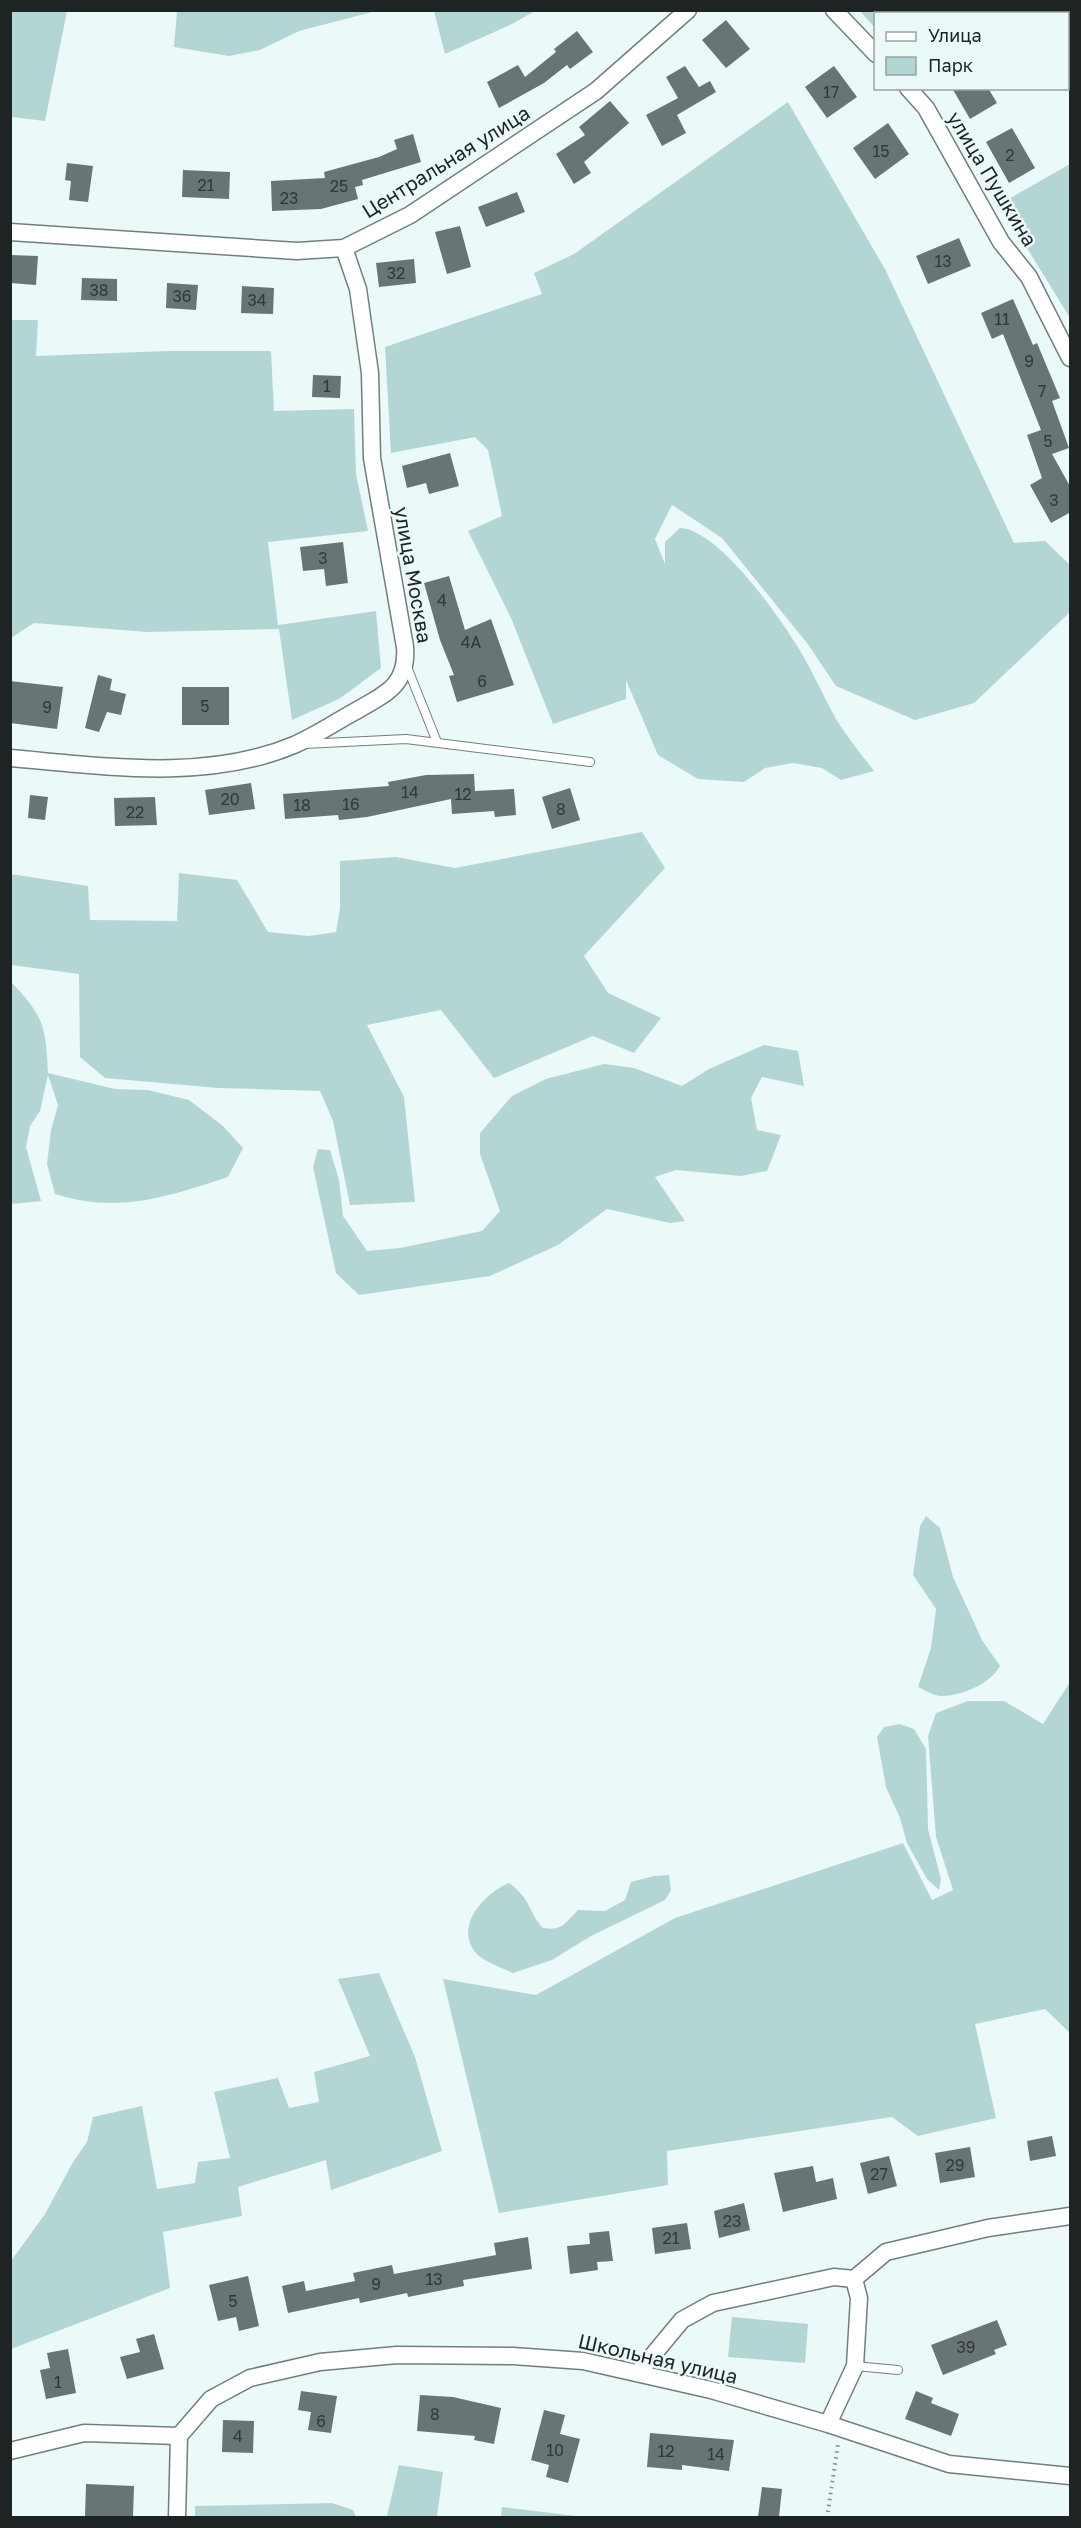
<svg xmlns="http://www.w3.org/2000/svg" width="1081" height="2528" viewBox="0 0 1081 2528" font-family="'Golos Text',sans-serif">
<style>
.green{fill:#b3d6d5}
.building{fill:#697575}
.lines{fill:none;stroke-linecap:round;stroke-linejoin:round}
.service-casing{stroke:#727e7e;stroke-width:10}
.minor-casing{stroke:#727e7e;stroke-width:19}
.path{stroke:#879090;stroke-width:4;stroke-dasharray:1.5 4.5;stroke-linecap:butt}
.service{stroke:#fff;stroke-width:8}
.minor{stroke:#fff;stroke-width:16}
.labels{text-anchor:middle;stroke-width:5;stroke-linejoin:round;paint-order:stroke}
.number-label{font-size:16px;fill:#313838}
.street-label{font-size:20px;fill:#1e2323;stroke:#ebf9f9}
</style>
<rect width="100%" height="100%" fill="#ebf9f9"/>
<!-- green -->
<path class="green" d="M 11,10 L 67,11 L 45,121 L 11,117 Z
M 177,11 L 177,10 L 376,11 L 299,31 L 260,50 L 229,56 L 174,47 Z
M 434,11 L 434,10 L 535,11 L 512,24 L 445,54 Z
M 860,11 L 1070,11 L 1070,80 L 1068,81 L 1068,14 L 876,14 L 875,28 Z
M 788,102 L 886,271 L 1014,543 L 1045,541 L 1070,565 L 1070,612 L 974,703 L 915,720 L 836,686 L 807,643 L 722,538 L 672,505 L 655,539 L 665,564 L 665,542 L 680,528 C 716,529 773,608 792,638 C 809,663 821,692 836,719 C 847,737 861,754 874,771 L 841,780 L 822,768 L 793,763 L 765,768 L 744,782 L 698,779 L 658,755 L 626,680 L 626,699 L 553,724 L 511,618 L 468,531 L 502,516 L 488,450 L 475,437 L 391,453 L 385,347 L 542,294 L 534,273 L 574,254 Z
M 1070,164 L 1070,318 L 1000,204 Z
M 11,320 L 38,320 L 36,356 L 167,351 L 271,351 L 274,411 L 354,409 L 356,474 L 368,531 L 268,542 L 278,625 L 376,611 L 381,668 L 339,699 L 292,720 L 279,629 L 147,632 L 34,623 L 11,638 Z
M 642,832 L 665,868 L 584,956 L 608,993 L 661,1018 L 634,1053 L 593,1036 L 494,1078 L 441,1010 L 367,1025 L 404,1097 L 415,1202 L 350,1205 L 333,1121 L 320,1091 L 218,1088 L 105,1078 L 80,1057 L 79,974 L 11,965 L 11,874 L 88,886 L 90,920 L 177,921 L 179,873 L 237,880 L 268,932 L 309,936 L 336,932 L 340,908 L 340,861 L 396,857 L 455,868 Z
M 11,982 C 44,1016 46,1027 48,1073 L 115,1089 L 148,1090 L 189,1100 L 223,1126 L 243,1148 L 228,1177 C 167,1197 118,1214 55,1194 L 47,1164 L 51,1130 L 58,1105 L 48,1075 L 40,1111 L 30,1126 L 26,1147 L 41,1201 L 11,1204 Z
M 764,1045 L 798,1051 L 804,1086 L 762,1077 L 751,1098 L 757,1130 L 781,1135 L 767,1171 L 741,1176 L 676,1170 L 655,1177 L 685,1221 L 670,1223 L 607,1209 L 558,1245 L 490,1276 L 359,1295 L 336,1273 L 313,1167 L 318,1149 L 330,1150 L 339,1180 L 343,1216 L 367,1251 L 400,1248 L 482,1231 L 500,1211 L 480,1154 L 480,1133 L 512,1096 L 546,1079 L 604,1064 L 634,1068 L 682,1086 L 709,1069 Z
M 926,1516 L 940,1528 L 953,1577 L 982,1640 L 1000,1666 C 990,1684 962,1696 941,1696 C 934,1696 925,1690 918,1687 L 931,1648 L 936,1609 L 913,1575 L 920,1526 Z
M 1070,1682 L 1070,2033 L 1045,2009 L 975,2024 L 996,2118 L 918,2136 L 892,2117 L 667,2151 L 668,2185 L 499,2213 L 443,1979 L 536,1995 L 675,1918 L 903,1843 L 932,1900 L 953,1890 L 936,1837 L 928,1736 L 936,1713 L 968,1701 L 1004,1701 L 1043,1724 Z
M 900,1724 L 914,1729 L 926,1749 L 928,1829 L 941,1879 L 939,1890 L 927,1879 L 907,1843 L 900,1818 L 886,1787 L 877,1737 L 884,1727 Z
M 669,1875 L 671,1890 L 665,1900 L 591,1936 L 552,1960 L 513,1973 C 501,1967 480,1961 473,1949 C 456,1922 487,1892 509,1883 C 532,1900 527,1910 543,1928 C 563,1931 565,1923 578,1910 L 605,1911 L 625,1900 L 631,1882 L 654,1876 Z
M 379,1973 L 415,2057 L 442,2151 L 331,2190 L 326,2160 L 238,2187 L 242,2216 L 163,2232 L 170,2288 L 11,2349 L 11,2261 L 45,2214 L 73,2162 L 87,2142 L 93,2117 L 142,2106 L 157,2189 L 195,2183 L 198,2162 L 230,2158 L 214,2092 L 278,2078 L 289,2108 L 319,2102 L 314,2072 L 370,2056 L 338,1979 Z
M 732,2317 L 808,2324 L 805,2363 L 728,2357 Z
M 399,2465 L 443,2472 L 437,2517 L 384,2517 L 387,2516 Z
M 332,2503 L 353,2510 L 356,2517 L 195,2517 L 195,2506 Z
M 502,2507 L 584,2517 L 501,2517 Z"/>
<!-- building -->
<path class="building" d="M 726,20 L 750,49 L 726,68 L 702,40 Z
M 577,31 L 593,52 L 570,69 L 567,65 L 544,83 L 499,108 L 487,82 L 518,65 L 525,77 L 556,52 L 554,49 Z
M 685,66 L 699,87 L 710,81 L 716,92 L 677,115 L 686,133 L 662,146 L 646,115 L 678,98 L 666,77 Z
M 834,66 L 857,97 L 827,118 L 805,87 Z
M 952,88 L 988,88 L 997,103 L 970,119 Z
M 610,101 L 629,123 L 584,162 L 591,173 L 574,184 L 556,154 L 585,135 L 579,127 Z
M 888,123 L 909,154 L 875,179 L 853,148 Z
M 1012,128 L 1035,168 L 1009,183 L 986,142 Z
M 413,134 L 421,162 L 362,180 L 363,185 L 355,187 L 358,199 L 321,209 L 272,211 L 271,181 L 325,178 L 324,172 L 379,157 L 397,149 L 394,140 Z
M 67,163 L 93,166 L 88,202 L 69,200 L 71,181 L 65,180 Z
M 183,170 L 230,172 L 229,199 L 182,197 Z
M 517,192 L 525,212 L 486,227 L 478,207 Z
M 460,226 L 471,267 L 447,274 L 435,232 Z
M 959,238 L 971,266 L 928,284 L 916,256 Z
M 10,255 L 38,256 L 36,285 L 10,283 Z
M 414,259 L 416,283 L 379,287 L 376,263 Z
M 82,278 L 117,279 L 117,301 L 81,300 Z
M 167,283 L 198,285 L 196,310 L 166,308 Z
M 242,286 L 274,288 L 273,314 L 241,313 Z
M 1013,299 L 1033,345 L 1037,343 L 1060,398 L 1052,401 L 1069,448 L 1052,454 L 1071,488 L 1071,512 L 1051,523 L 1030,485 L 1042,478 L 1027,435 L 1041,430 L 1003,334 L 992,339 L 981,313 Z
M 313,375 L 341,376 L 340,398 L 312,397 Z
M 450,453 L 459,486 L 429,494 L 426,483 L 407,488 L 402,466 Z
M 343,542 L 348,583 L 326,586 L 324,569 L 303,571 L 300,547 Z
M 449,576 L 465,630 L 491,619 L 514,685 L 457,702 L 449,676 L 454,675 L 440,640 L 424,583 Z
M 98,675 L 112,679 L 110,690 L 126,694 L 121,715 L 107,712 L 99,732 L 85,728 Z
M 10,681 L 63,687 L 57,729 L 10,723 Z
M 182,687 L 229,687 L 229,725 L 182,725 Z
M 474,774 L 475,791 L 514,789 L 516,815 L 495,817 L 494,811 L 452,814 L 451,799 L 367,817 L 339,820 L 338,815 L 285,819 L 283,794 L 389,786 L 388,782 L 426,775 Z
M 251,783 L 255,809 L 209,815 L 205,790 Z
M 570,788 L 580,820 L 552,829 L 542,797 Z
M 30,795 L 48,797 L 45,820 L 28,818 Z
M 155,797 L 157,825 L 115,826 L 114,798 Z
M 1052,2136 L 1056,2156 L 1030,2161 L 1027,2141 Z
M 970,2147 L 975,2177 L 940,2183 L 935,2153 Z
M 889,2156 L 897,2186 L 868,2194 L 860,2163 Z
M 813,2166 L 816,2182 L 833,2178 L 837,2199 L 783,2212 L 774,2173 Z
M 744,2203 L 750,2230 L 719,2238 L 714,2211 Z
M 687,2223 L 691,2249 L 655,2254 L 652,2228 Z
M 609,2231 L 613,2261 L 597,2262 L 598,2270 L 570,2274 L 567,2246 L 590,2244 L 589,2233 Z
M 528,2237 L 532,2269 L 463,2280 L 464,2286 L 408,2297 L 407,2293 L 360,2303 L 359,2298 L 288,2313 L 282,2286 L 304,2281 L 306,2291 L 355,2281 L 353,2273 L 392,2265 L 394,2274 L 496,2255 L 494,2243 Z
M 248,2276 L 259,2326 L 239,2331 L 236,2317 L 218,2321 L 209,2285 Z
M 997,2320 L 1007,2345 L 994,2350 L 996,2354 L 943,2375 L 931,2345 Z
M 154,2334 L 164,2369 L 127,2379 L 120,2357 L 140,2352 L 136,2339 Z
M 68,2349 L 76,2393 L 46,2399 L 40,2370 L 50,2368 L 47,2353 Z
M 301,2391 L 337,2396 L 331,2433 L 308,2430 L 311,2412 L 298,2410 Z
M 916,2391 L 933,2398 L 931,2403 L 959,2414 L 951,2436 L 905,2419 Z
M 420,2395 L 453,2397 L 501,2408 L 494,2444 L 474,2440 L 475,2436 L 417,2431 Z
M 544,2410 L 565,2415 L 560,2434 L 580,2439 L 568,2483 L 546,2477 L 549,2465 L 531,2460 Z
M 223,2420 L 254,2421 L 253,2453 L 222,2452 Z
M 650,2433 L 734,2440 L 729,2471 L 682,2465 L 682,2470 L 647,2467 Z
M 86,2484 L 134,2486 L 133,2517 L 85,2517 Z
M 762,2487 L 782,2489 L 779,2517 L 758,2517 Z"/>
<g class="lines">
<!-- service casing -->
<g class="service-casing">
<path id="service" d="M 407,667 L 437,742
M 304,744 L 406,739 L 590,762
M 855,2366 L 898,2370"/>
</g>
<!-- minor casing -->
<g class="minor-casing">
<path id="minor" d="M 834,10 L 876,54
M 908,88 L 926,108 L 1001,242 L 1029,277 L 1070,358
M 10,232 L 297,251 L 344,248 L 410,215 L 596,91 L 688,10
M 10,758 C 103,766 206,782 294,745 C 315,736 334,723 354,712 C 385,694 408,686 405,647 L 372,458 L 370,373 L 358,289 L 344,248
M 638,2373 L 682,2320 L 713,2303 L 834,2277 L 854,2279
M 828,2424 L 855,2366 L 859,2298 L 854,2279 L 886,2252 L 988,2228 L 1070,2216
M 10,2451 L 84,2433 L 179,2436
M 177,2518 L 179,2436 L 211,2399 L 250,2378 L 320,2362 L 397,2355 L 513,2356 L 583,2361 L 711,2390 L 828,2424 L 949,2464 L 1070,2476"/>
</g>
<!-- path -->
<path class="path" d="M 827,2518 L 838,2444"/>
<!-- service -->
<use href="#service" class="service"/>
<!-- minor -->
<use href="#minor" class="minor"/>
</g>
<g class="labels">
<!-- number labels -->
<g class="number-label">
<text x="831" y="98">17</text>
<text x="881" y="157">15</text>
<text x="1010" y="161">2</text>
<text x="206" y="191">21</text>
<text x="339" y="192">25</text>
<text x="289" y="204">23</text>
<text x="943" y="267">13</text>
<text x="396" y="279">32</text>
<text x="99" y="296">38</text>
<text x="182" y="302">36</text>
<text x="257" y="306">34</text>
<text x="1002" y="325">11</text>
<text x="1029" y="367">9</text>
<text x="327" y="392">1</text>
<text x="1042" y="397">7</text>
<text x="1048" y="447">5</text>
<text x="1054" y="506">3</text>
<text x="323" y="564">3</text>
<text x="442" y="606">4</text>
<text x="471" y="648">4А</text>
<text x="482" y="687">6</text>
<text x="205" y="712">5</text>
<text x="47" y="713">9</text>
<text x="410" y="798">14</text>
<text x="463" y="800">12</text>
<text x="230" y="805">20</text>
<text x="351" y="810">16</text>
<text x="302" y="811">18</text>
<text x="561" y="815">8</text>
<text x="135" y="818">22</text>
<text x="955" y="2171">29</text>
<text x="879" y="2180">27</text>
<text x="732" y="2227">23</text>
<text x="671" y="2244">21</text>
<text x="434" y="2285">13</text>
<text x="376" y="2290">9</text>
<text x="233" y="2307">5</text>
<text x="966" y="2353">39</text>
<text x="58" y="2388">1</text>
<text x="435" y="2420">8</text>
<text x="321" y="2427">6</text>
<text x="238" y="2442">4</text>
<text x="555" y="2456">10</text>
<text x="666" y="2457">12</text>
<text x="716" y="2460">14</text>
</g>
<!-- street labels -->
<g class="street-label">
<text transform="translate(446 162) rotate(-32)" y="7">Центральная улица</text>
<text transform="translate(992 179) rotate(59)" y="7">улица Пушкина</text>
<text transform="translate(413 575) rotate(80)" y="7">улица Москва</text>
<text transform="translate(658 2359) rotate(13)" y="7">Школьная улица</text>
</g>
</g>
<!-- border -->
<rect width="1081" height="2528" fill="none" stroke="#1e2323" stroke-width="24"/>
<!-- legend -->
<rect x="874" y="12" width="195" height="78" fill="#ebf9f9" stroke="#99a3a3" stroke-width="1.5"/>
<rect x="886" y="32" width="30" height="9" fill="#ffffff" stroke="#99a3a3" stroke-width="1.5"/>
<text x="928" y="42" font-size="18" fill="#1e2323">Улица</text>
<rect x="886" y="57" width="30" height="18" fill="#b3d6d5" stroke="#99a3a3" stroke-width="1.5"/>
<text x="928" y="72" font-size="18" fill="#1e2323">Парк</text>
</svg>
